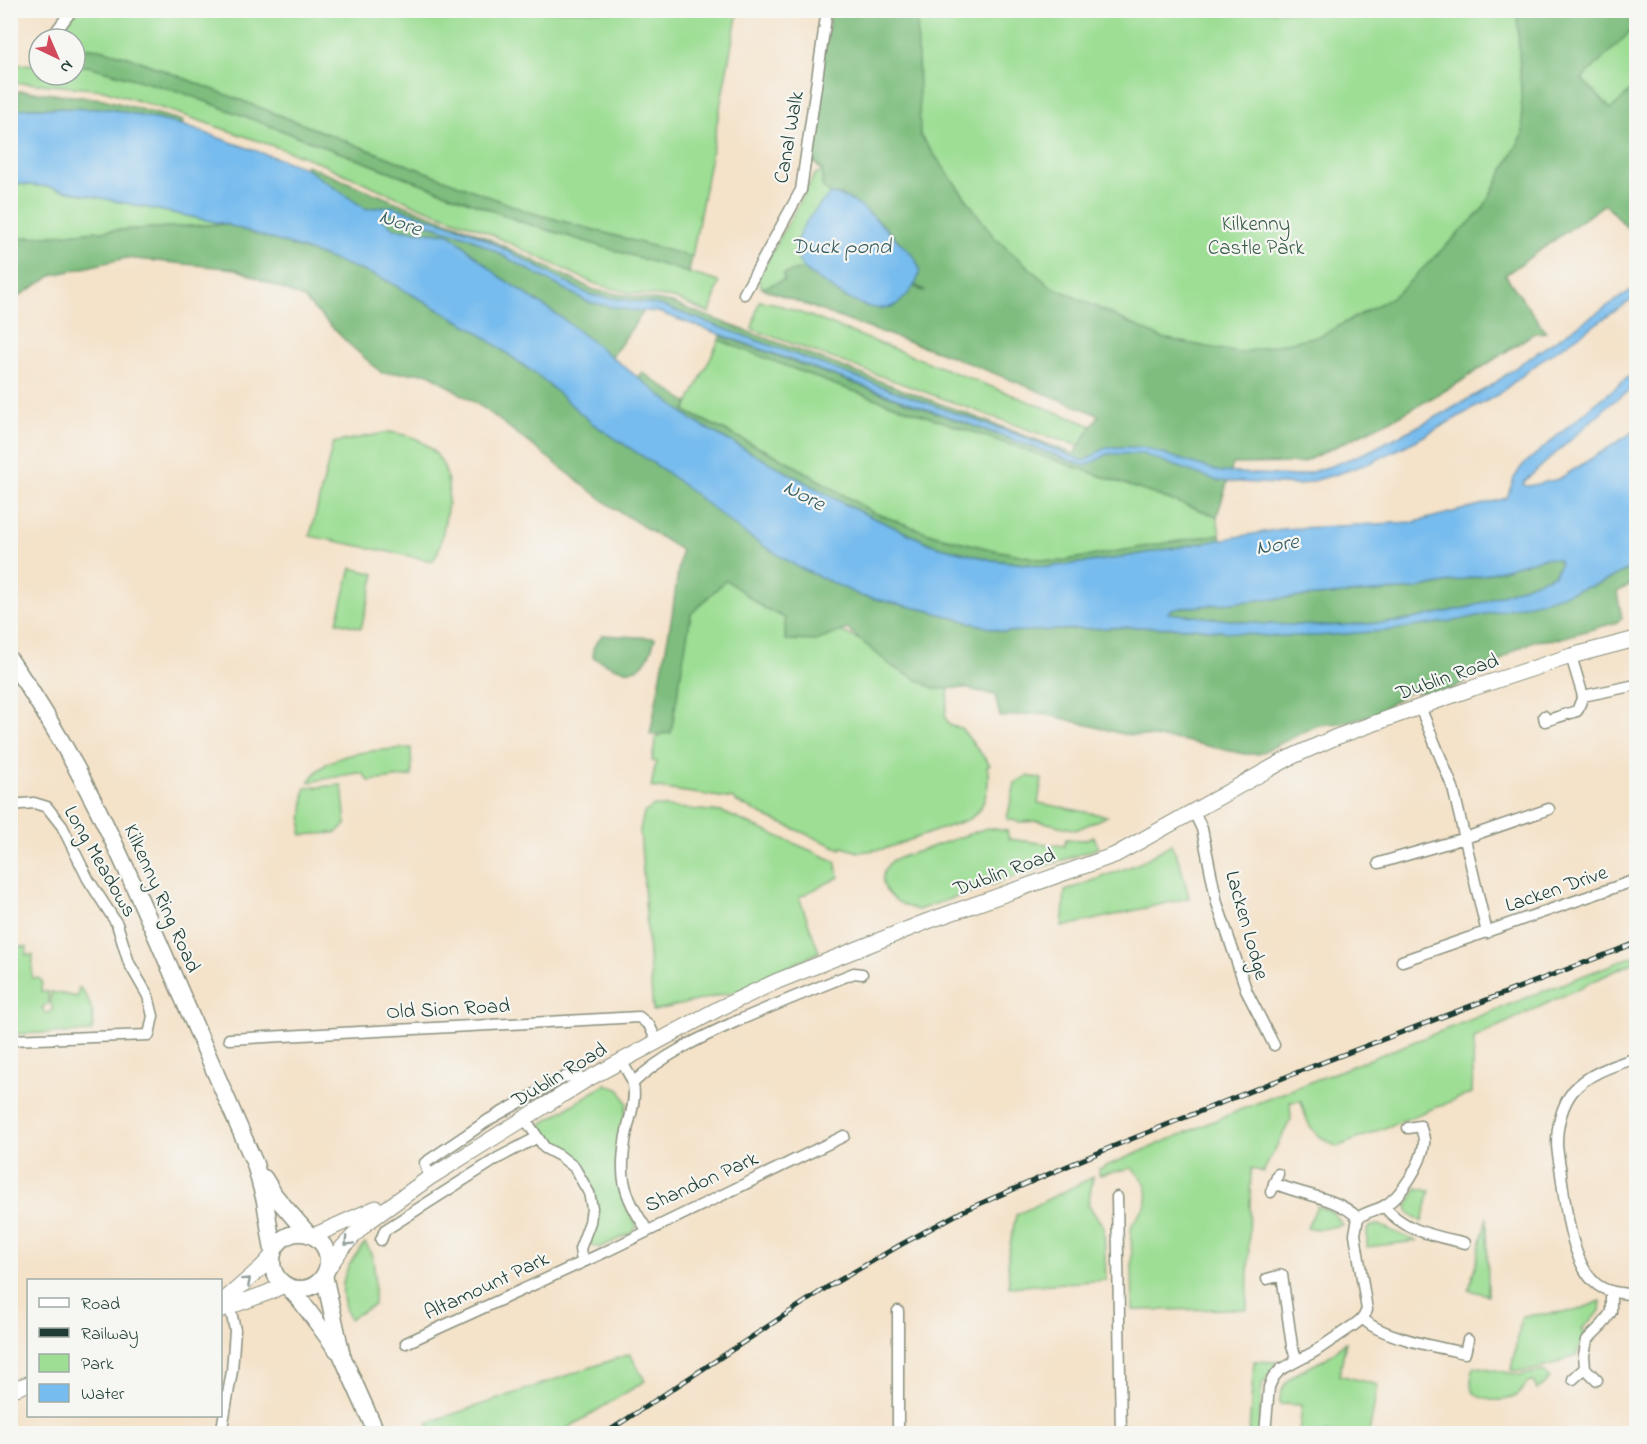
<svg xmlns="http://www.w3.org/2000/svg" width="1647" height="1444" viewBox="0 0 1647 1444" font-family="'Indie Flower',sans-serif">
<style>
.green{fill:#9dde94;stroke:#5e8e64;stroke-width:1.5}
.forest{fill:#7ebd7e;stroke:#4e7d59;stroke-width:1.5}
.water{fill:#77bcee;stroke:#4b7c91;stroke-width:1.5;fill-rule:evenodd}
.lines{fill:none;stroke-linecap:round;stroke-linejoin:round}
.minor-casing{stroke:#8a907e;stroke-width:13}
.secondary-casing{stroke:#8a907e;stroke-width:17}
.trunk-casing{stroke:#8a907e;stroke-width:19}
.minor{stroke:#fff;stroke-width:10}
.secondary{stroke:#fff;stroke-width:15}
.trunk{stroke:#fff;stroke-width:16}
.rail-casing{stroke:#1f3d34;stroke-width:5}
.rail{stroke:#f6f6f2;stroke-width:3;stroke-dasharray:9;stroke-linecap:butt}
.oneway{stroke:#8f9e9a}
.labels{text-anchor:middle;stroke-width:4.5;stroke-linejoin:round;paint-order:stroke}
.street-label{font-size:21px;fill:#1f3d34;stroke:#f6f6f2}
.park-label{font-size:21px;fill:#385d47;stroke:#f6f6f2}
.water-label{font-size:22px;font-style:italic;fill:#355d62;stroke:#f6f6f2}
</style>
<rect width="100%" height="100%" fill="#f6f6f2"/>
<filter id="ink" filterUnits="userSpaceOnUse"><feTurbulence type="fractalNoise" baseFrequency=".0167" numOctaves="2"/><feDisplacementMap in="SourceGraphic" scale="12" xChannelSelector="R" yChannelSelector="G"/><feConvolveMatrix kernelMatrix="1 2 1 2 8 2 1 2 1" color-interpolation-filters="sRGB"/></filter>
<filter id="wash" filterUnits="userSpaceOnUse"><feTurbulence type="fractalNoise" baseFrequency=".008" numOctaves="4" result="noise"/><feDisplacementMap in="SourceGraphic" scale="24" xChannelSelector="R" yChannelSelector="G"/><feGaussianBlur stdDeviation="1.35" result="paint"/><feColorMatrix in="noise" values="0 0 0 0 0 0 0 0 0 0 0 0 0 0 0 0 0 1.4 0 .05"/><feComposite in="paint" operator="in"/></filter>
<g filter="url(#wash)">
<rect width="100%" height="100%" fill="#f4e2c9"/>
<!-- green -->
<path class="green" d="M 77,10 L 738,11 L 692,257 L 529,212 L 129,57 L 100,49 L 75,47 L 75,39 L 62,39 C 60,28 70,19 77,10 Z
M 831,11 L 1636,11 L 1636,237 L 1605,204 L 1505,275 L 1546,332 L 1534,333 L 1455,385 L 1397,417 L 1301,463 L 943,353 L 854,323 L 762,288 L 758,278 L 815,174 L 822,171 L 808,156 Z
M 39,64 L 39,75 L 75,75 L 75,66 L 88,66 L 181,92 L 525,223 L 719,282 L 710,313 L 674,298 L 631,293 L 595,284 L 478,228 L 415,205 L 308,158 L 186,116 L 104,90 L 28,83 L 11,83 L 11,65 Z
M 11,183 L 49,187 L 225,224 L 100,231 L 21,238 L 11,246 Z
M 759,301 L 773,303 L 812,317 L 1092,426 L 1080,446 L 1040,434 L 752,329 Z
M 719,340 L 833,384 L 1217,516 L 1220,534 L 1055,562 L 994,550 L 934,535 L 872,512 L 785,460 L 685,411 Z
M 390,432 C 398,434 410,435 417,439 C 451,458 452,487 445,521 C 442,535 441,549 433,561 L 310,536 L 333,443 Z
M 710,555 L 769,597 L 950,683 L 945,716 L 947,721 L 951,726 L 961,728 L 990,765 L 987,766 C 991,784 985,812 967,820 L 884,849 L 859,852 L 842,847 L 841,849 L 769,818 L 735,801 L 734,799 L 651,787 L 656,762 L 652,761 L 656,736 L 660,737 L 671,662 Z
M 351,568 L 375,574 L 361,628 L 337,622 Z
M 411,748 L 412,776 L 369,781 L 363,774 L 357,773 L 309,782 C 325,750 381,750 411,748 Z
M 1027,776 L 1042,779 L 1038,803 L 1107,816 L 1076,830 L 1039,821 L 1020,822 L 1007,819 L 1015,783 Z
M 342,785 L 346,825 L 335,833 L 301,835 L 305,788 Z
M 654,806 L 722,812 L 835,861 L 839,877 L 799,897 L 819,952 L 738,991 L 653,1011 L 640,830 L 644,813 Z
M 987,828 L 1007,831 L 1009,839 L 1064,846 L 1066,839 L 1084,840 L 1094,836 L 1098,848 L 918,910 C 893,905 868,882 893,860 Z
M 1171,844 L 1180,863 L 1189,898 L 1062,927 L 1065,891 L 1140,863 Z
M 10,946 L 27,947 L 26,955 L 33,955 L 32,978 L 38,978 L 42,981 L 41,991 L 48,992 L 48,1003 L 42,1008 L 45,1013 L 49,1013 L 53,1009 L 50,1003 L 51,992 L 77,997 L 79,987 C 90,999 97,1018 91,1032 L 11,1034 Z
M 1636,955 L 1636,961 L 1474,1038 L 1472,1093 L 1337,1147 C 1312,1133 1308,1129 1301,1101 L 1290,1102 L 1291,1119 L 1263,1172 L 1251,1168 L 1247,1309 L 1133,1310 L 1131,1228 C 1133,1220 1138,1217 1142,1211 C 1154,1195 1145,1178 1131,1168 L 1099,1175 L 1099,1169 L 1247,1107 Z
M 606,1084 L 620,1090 L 627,1103 L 619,1146 L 618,1181 L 623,1201 L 637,1226 L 632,1233 L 599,1248 L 590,1244 L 589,1239 C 592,1229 596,1218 596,1207 C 596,1189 587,1173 575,1160 C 563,1148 540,1144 543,1123 Z
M 1093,1177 L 1088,1205 L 1104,1227 L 1106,1280 L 1009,1287 L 1008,1255 L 1016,1215 Z
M 1417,1188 L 1430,1191 L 1422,1222 L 1409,1213 L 1407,1206 Z
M 1317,1206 L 1332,1212 L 1343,1225 L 1321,1229 L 1307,1228 Z
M 1487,1217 L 1488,1295 L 1469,1290 Z
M 1379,1225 L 1416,1241 L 1367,1247 L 1367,1230 L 1371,1226 Z
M 365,1243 C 378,1259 374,1285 374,1305 L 349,1319 C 336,1287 343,1269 365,1243 Z
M 1601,1301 L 1600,1311 L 1582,1329 L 1586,1333 L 1576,1355 C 1556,1364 1533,1374 1511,1370 L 1522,1316 L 1575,1311 Z
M 1346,1342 L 1339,1375 L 1378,1385 L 1369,1433 L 1299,1433 L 1302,1405 L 1279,1404 C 1282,1374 1300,1373 1323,1360 C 1332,1355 1339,1348 1346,1342 Z
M 630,1354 L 645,1381 L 560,1433 L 433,1433 L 427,1423 Z
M 1254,1361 L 1277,1362 L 1262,1385 L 1259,1433 L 1249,1433 Z
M 1474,1366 L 1520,1375 L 1543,1371 L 1550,1378 L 1537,1390 L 1534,1382 L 1529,1382 C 1524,1386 1522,1393 1516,1396 C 1510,1399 1500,1401 1493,1400 C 1469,1398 1468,1386 1474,1366 Z"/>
<!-- forest -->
<path class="forest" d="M 831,11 L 917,11 L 920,135 L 994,237 L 1049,285 L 1162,338 L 1239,353 L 1322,335 L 1389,299 L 1401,290 L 1482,210 L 1523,134 L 1517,11 L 1636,11 L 1636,36 L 1631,31 L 1582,79 L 1611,109 L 1636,86 L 1636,108 L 1632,116 L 1633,125 L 1636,128 L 1636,237 L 1605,204 L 1505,275 L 1546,332 L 1534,333 L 1455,385 L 1397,417 L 1301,463 L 1233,464 L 1217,516 L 833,384 L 719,340 L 721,336 L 1071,461 L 1073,457 L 1013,433 L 957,414 L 660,305 L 590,295 L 470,231 L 391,206 L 366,209 L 305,168 L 306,165 L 393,201 L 471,230 L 594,290 L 672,303 L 1074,454 L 1099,415 L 943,353 L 854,323 L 762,288 L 784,280 L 783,274 L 805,268 L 845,298 L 907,295 L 913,286 L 924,292 L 925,291 L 914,284 L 918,277 L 915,258 L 881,223 L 854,202 L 841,195 L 830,194 L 822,186 L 822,169 L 808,156 Z
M 75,47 L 100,49 L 129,57 L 529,212 L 692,257 L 689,273 L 525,223 L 181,92 L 88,66 L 75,66 Z
M 24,91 L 103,99 L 183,121 L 182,125 L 110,109 L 27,108 L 11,111 L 11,92 Z
M 391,213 L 469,237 L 588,302 L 629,310 L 644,311 L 611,358 L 562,318 L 500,277 L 450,234 L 396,229 L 378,217 Z
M 225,224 L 315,253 L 384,279 L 472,328 L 541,378 L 593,424 L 861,596 L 930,611 L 1004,632 L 1134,627 L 1386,631 L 1601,583 L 1636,565 L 1636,581 L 1617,592 L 1622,618 L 1617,622 L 1558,639 L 1533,641 L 1513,651 L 1488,670 L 1449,690 L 1430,693 L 1409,692 L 1375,714 L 1341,723 L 1318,725 L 1259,754 L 1244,754 L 1180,740 L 1123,734 L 1042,713 L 1000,717 L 995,695 L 964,688 L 935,689 L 893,667 L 847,629 L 816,641 L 785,640 L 785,618 L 764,608 L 726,580 L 691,614 L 671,733 L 650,735 L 672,615 L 681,550 L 612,507 L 485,409 L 428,373 L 382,373 L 350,345 L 303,298 L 236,269 L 126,258 L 53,275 L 11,301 L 11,246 L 21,238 L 100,231 Z
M 642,372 L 688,403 L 685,411 L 698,418 L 785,460 L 872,512 L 934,535 L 994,550 L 1055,562 L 1220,534 L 1221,540 L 1113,559 L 1048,567 L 992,560 L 933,545 L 852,508 L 695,422 L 637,378 Z
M 1543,558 L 1557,558 L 1560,564 L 1554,575 L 1470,607 L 1397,622 L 1326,626 L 1264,624 L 1167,613 L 1172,609 L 1259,600 L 1416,589 L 1488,574 Z
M 602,635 L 655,638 C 644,680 627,675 593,657 L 593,648 Z"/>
<!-- water -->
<path class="water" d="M 26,108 L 110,109 L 182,125 L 305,168 L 366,209 L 391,206 L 470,231 L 590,295 L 660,305 L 957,414 L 1013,433 L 1084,461 L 1107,447 L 1142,447 L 1221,472 L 1298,476 L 1331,466 L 1367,452 L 1446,412 L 1492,385 L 1523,362 L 1636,287 L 1636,297 L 1545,358 L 1497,395 L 1415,441 L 1370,463 L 1334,475 L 1299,485 L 1218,481 L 1142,454 L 1108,454 L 1086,466 L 1080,464 L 658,312 L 629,310 L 588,302 L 469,237 L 391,213 L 379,217 L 396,229 L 450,234 L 500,277 L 562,318 L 695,422 L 852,508 L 933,545 L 992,560 L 1048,567 L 1113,559 L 1281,529 L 1415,522 L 1507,498 L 1514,478 L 1522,466 L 1590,408 L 1636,371 L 1636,386 L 1610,404 L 1524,482 L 1523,485 L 1528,486 L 1559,479 L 1636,430 L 1636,565 L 1601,583 L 1539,602 L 1460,620 L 1386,631 L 1318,636 L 1266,636 L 1193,628 L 1134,627 L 1004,632 L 930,611 L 861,596 L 796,566 L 745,534 L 665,471 L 593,424 L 541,378 L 472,328 L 384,279 L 315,253 L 225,224 L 49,187 L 11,183 L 11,111 ZM 1543,558 L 1558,559 L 1560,564 L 1554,575 L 1470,607 L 1397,622 L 1326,626 L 1264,624 L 1168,613 L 1172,609 L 1259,600 L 1416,589 L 1488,574 Z
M 830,194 C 855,196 876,219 893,236 C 902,245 916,255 919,268 C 922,280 906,298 896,305 C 891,308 880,309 874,308 C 856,305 840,294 825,284 C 816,278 803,271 798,260 C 787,239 816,208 830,194 Z"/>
</g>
<g filter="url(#ink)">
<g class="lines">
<!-- minor casing -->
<g class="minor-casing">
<path id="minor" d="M 51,38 L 72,10
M 744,294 L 801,190 L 827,10
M 1571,656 L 1583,696 L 1636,685
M 1420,707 L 1453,788 L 1487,933
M 1544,716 L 1545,721 L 1577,711 L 1583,696
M 10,805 L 34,803 L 47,807 L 62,826 L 88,879 L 117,924 L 129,963 L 148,996 L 153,1016 L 149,1035 L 10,1040
M 1194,812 L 1202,829 L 1217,903 L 1247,992 L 1274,1045
M 1379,863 L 1465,838 L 1549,809
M 1402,961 L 1636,880
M 229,1039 L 639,1017 L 649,1025 L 657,1041
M 1636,1058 C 1615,1065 1588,1073 1573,1091 C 1562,1105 1557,1125 1557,1143 C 1557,1153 1560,1164 1561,1174 C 1565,1204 1571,1260 1594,1282 C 1605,1293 1622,1293 1636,1295
M 621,1061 C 625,1068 632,1077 633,1085 C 636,1098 631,1114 628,1126 C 618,1172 621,1193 648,1231
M 633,1083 C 661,1056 700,1038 735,1022 C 774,1005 814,989 854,973 L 862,974
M 525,1119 L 545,1148 L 560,1156 L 574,1167 L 589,1193 L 592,1208 L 590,1222 L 580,1249 L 582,1262
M 429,1178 L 425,1163 L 490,1119 L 565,1077 L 575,1075 L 586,1080
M 1274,1183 C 1302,1196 1336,1196 1358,1218
M 1271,1192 L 1278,1174
M 1117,1197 L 1121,1434
M 1384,1206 C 1403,1231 1436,1236 1465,1243
M 381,1240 L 385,1230 L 498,1158 L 536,1138
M 1267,1279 L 1282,1275 L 1292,1346 L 1297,1360
M 1363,1318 C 1376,1336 1441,1348 1465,1353 L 1468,1340
M 406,1343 L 605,1252 L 844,1136
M 1573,1379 L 1585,1368
M 1597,1380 L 1585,1368 L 1584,1355 L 1587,1340 L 1603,1324 L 1611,1312 L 1611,1291
M 221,1434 L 232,1371 L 235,1330 L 230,1307
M 898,1434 L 898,1311
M 1265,1434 L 1269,1387 L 1273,1378 L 1280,1370 L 1314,1352 L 1354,1325 L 1363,1318 L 1367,1310 L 1355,1234 L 1358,1218 C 1367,1211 1375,1211 1384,1206 C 1401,1197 1422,1163 1424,1144 C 1425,1137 1422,1132 1420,1126 L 1408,1128"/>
</g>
<!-- secondary casing -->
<g class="secondary-casing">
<path id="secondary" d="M 313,1236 L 376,1208
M 326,1271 L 342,1248 L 365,1224 L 429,1178 L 586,1080 L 720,1008 L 775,982 L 928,921 L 1115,855 L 1289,758 L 1336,737 L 1473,688 L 1571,656 L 1636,639
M 220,1304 L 261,1268 L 272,1256
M 220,1310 L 267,1293 L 284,1285
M 10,1390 L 28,1384"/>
</g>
<!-- trunk casing -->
<g class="trunk-casing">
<path id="trunk" d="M 10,660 C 77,755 124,861 170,968 C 198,1033 227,1099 255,1164 L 265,1201 L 273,1251
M 264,1178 L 275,1196 L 308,1234
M272 1261a28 28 0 1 1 56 0a28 28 0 1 1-56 0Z
M 324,1275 L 342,1356 L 377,1434
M 288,1287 L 301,1301 L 337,1350"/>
</g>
<!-- minor -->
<use href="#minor" class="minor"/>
<!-- secondary -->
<use href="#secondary" class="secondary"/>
<!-- trunk -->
<use href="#trunk" class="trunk"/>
<!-- rail casing -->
<g class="rail-casing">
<path id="rail" d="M 604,1434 L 826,1288 L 902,1244 L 963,1211 L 1114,1146 L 1308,1068 L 1636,943"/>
</g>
<!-- rail -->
<use href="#rail" class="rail"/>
</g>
<!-- one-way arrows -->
<defs><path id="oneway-chevron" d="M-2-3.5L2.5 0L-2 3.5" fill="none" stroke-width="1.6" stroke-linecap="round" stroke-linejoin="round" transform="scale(1.5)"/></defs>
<g class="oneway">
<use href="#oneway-chevron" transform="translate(348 1242) rotate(133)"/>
<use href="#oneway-chevron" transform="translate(247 1281) rotate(-42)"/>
</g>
</g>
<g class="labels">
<!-- street labels -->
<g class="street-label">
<text transform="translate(788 137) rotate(-80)" y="7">Canal Walk</text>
<text transform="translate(1447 676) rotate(-19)" y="7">Dublin Road</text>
<text transform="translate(101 861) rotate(60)" y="7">Long Meadows</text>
<text transform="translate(1004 871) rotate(-20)" y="7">Dublin Road</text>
<text transform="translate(1556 888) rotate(-19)" y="7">Lacken Drive</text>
<text transform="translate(163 898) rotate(66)" y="7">Kilkenny Ring Road</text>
<text transform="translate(1248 925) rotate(74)" y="7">Lacken Lodge</text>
<text transform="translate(448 1008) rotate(-3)" y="7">Old Sion Road</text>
<text transform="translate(559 1074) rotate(-31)" y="7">Dublin Road</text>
<text transform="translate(701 1181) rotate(-24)" y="7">Shandon Park</text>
<text transform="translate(486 1285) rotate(-25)" y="7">Altamount Park</text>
</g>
<!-- park labels -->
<g class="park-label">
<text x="1256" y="230">Kilkenny<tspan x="1256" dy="24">Castle Park</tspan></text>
</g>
<!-- water labels -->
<g class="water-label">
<text transform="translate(401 221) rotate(20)" y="8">Nore</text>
<text x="841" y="253">Duck pond</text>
<text transform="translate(805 494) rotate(28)" y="8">Nore</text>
<text transform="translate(1277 543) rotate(-9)" y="8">Nore</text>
</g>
</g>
<!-- margin -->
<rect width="1647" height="1444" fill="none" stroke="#f6f6f2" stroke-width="36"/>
<!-- legend -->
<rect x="27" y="1279" width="195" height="138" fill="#f6f6f2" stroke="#a0aca6" stroke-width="1.5"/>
<rect x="39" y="1298" width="30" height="9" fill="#ffffff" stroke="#a0aca6" stroke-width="1.5"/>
<text x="81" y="1309" font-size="18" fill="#1f3d34">Road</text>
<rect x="39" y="1328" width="30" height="9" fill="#1f3d34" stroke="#a0aca6" stroke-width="1.5"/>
<text x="81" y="1339" font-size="18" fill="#1f3d34">Railway</text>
<rect x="39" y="1354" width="30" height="18" fill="#9dde94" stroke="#a0aca6" stroke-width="1.5"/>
<text x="81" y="1369" font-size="18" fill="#1f3d34">Park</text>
<rect x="39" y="1384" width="30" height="18" fill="#77bcee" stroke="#a0aca6" stroke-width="1.5"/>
<text x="81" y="1399" font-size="18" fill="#1f3d34">Water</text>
<!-- north arrow -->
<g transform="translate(57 57) rotate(136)"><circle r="28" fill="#f6f6f2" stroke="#a0aca6" stroke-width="1.5"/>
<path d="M0-4.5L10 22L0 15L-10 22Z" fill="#d1495b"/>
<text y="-9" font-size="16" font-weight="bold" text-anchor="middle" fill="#1f3d34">N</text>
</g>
</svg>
